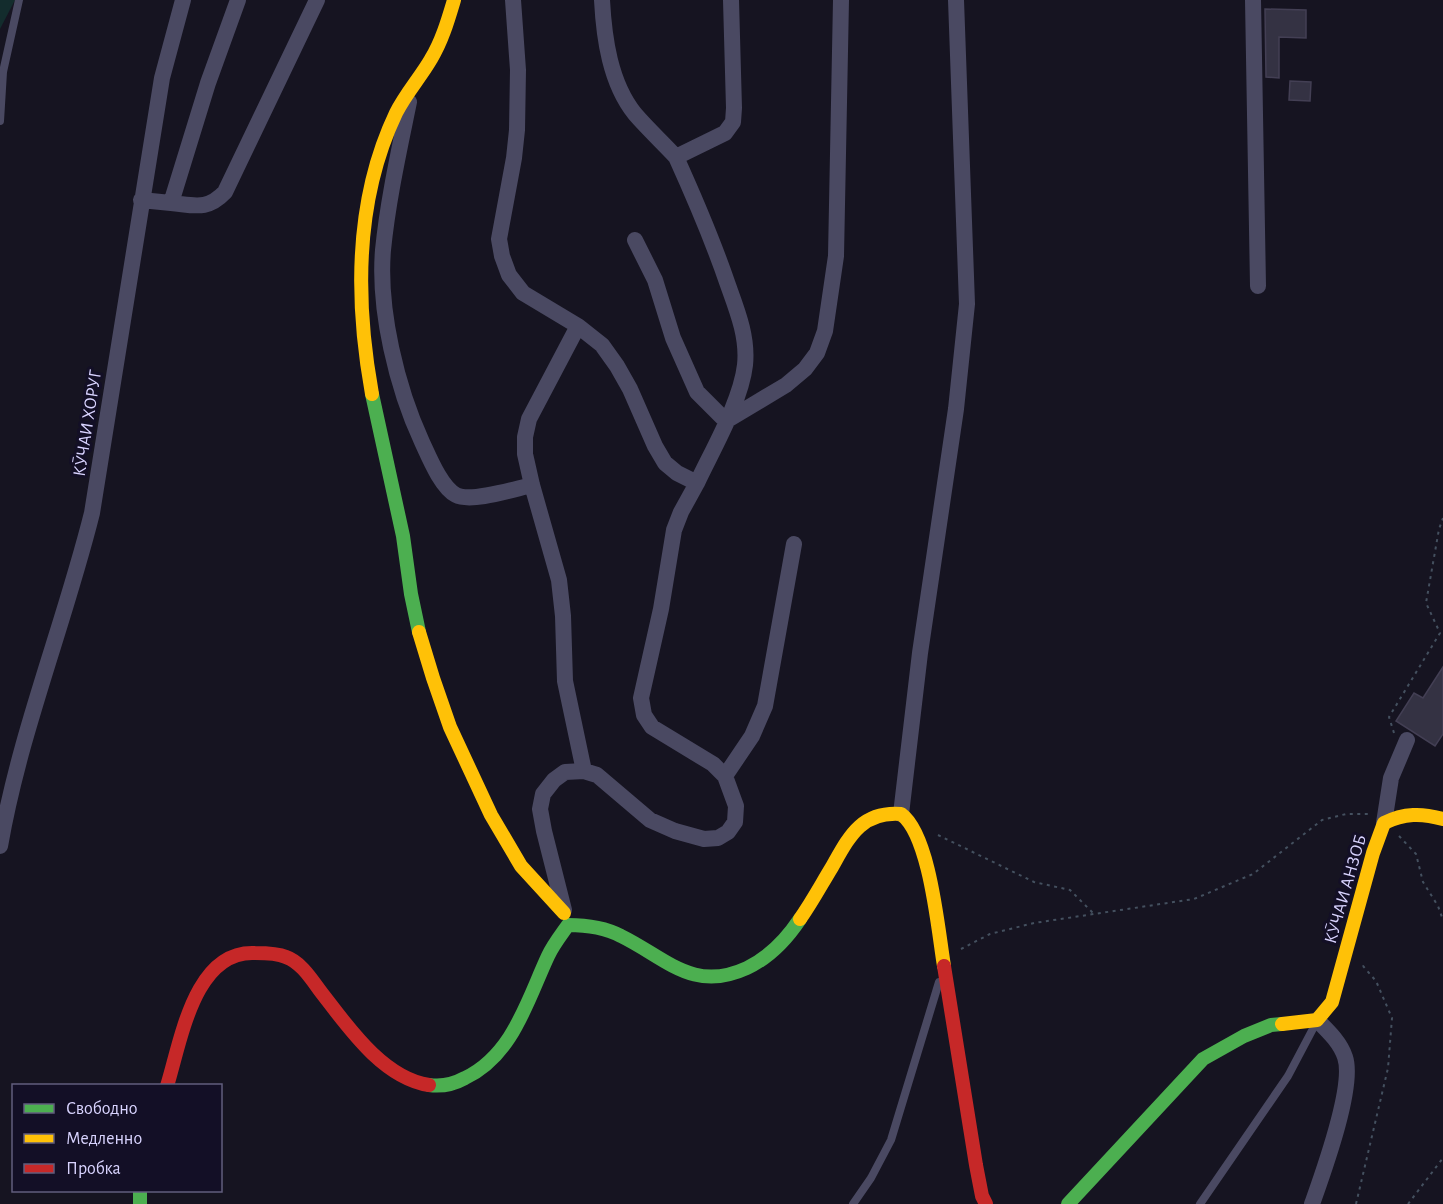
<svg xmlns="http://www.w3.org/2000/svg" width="1443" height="1204" viewBox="0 0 1443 1204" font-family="'Alegreya Sans',sans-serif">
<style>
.park{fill:#132c2d}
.building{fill:#343243;stroke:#433f54;stroke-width:1.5}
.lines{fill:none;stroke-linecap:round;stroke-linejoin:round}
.path{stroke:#44505f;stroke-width:2;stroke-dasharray:3 4.5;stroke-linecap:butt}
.lane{stroke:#4a4962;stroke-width:8}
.street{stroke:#4a4962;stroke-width:16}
.fast{stroke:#4caf50;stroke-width:14}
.slow{stroke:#ffc107;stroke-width:14}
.jam{stroke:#c62828;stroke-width:14}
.labels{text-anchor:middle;stroke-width:6;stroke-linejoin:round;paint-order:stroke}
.street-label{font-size:18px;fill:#d9d4ff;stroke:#130f26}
</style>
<rect width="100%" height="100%" fill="#161421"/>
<!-- park -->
<path class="park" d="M 0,0 L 15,0 L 0,29 Z"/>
<!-- building -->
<path class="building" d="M 1265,9 L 1306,10 L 1306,38 L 1279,37 L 1279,78 L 1266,77 Z
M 1290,81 L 1311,82 L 1310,101 L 1289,100 Z
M 1443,667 L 1443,734 L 1435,746 L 1396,721 L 1414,693 L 1423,698 Z"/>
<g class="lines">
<!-- path -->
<path class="path" d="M 1394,733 L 1389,717 L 1440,633 L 1426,603 L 1439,529 L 1443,518
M 938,835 L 1034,882 L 1070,890 L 1094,914
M 1399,836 L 1416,854 L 1423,882 L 1438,906 L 1443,920
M 961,949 L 990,934 L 1034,923 L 1194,899 L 1253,874 L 1322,820 L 1346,814 L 1368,814
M 1356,1204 L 1388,1068 L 1392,1018 L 1376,981 L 1363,966 L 1361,966
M 1408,1204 L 1443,1158"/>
<!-- lane -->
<path class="lane" d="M 0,121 L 3,72 L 19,0
M 853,1204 L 871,1178 L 891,1140 L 939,982
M 1200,1204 L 1288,1076 L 1316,1023"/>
<!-- street -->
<path class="street" d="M 238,0 L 208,83 L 171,203 C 194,205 207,211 225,192 L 317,0
M 513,0 L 518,70 L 517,130 L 514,158 L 499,239 L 502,256 L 509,275 L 523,293 L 578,326 L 602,345 L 617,366 L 630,389 L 655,446 L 665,463 L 677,473 L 697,483 C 713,449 741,401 745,365 C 748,337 737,310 728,285 C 713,241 695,199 676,157
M 602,0 C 604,38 610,83 635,114 C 648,129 663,143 676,157 L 725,133 L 733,122 L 734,108 L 731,0
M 1253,0 L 1258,286
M 409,102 C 399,151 388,200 383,250 C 378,310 397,388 422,442 C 429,457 441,487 456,495 C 471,503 514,489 532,485
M 141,200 L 171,203
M 635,240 L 655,280 L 673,338 L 697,392 L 726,421 L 786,385 L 805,369 L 817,353 L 825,331 L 836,256 L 841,0
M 578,326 L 529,419 L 525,437 L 525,454 L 532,485 L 559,580 L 563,616 L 565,681 L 584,771
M 725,776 L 752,736 L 765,706 L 794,544
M 901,814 L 920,653 L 956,409 L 967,304 L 956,0
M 1384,823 L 1391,778 L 1407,740
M 0,846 C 20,732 64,625 92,513 L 162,78 L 183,0
M 564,910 L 544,831 L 540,809 L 543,794 L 554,780 L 565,772 L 584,771 L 597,775 L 650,820 L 675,831 L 704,839 L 718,838 L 728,832 L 735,822 L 736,806 L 725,776 L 713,764 L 652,727 L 644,715 L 641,698 L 661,609 L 674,530 L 681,512 L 697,483
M 1312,1204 C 1323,1173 1355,1086 1345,1057 C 1340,1042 1328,1031 1317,1020"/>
<!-- fast -->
<path class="fast" d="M 372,394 L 403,536 L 411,594 L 419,632
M 429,1085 C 442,1087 454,1084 465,1078 C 513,1055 527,1001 548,956 C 553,945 561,935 568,925 C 587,925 604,927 621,936 C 666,958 693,993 747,968 C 770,957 786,940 800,919
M 140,1190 L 140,1204
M 1068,1204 L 1203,1059 L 1244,1036 L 1271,1025 L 1282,1024"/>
<!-- slow -->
<path class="slow" d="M 372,394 C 355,300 354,201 396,113 C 406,93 420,78 431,59 C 442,41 448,20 454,0
M 419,632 L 433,678 L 450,727 L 491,815 L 521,866 L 564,913
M 800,919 C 812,902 821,885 832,867 C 849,837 861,811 901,814 C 930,835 938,930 944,966
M 1282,1024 L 1317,1020 L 1332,1002 L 1373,853 L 1384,823 C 1404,813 1422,813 1443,819"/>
<!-- jam -->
<path class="jam" d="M 944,966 L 976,1165 L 982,1196 L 986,1204
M 167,1086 C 181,1041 194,950 255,953 C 265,953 277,953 286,957 C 301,962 312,980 321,992 C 348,1027 383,1078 429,1085"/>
</g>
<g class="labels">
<!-- street labels -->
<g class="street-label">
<text transform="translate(87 423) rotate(-81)" y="6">КӮЧАИ ХОРУГ</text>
<text transform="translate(1345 889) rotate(-74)" y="6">КӮЧАИ АНЗОБ</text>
</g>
</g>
<!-- legend -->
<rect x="12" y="1084" width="210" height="108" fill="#130f26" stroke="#625e7d" stroke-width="1.5"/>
<rect x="24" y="1104" width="30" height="9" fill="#4caf50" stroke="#625e7d" stroke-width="1.5"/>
<text x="66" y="1114" font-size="18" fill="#d9d4ff">Свободно</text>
<rect x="24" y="1134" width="30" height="9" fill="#ffc107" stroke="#625e7d" stroke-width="1.5"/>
<text x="66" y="1144" font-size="18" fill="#d9d4ff">Медленно</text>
<rect x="24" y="1164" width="30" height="9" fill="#c62828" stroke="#625e7d" stroke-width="1.5"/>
<text x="66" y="1174" font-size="18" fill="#d9d4ff">Пробка</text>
</svg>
